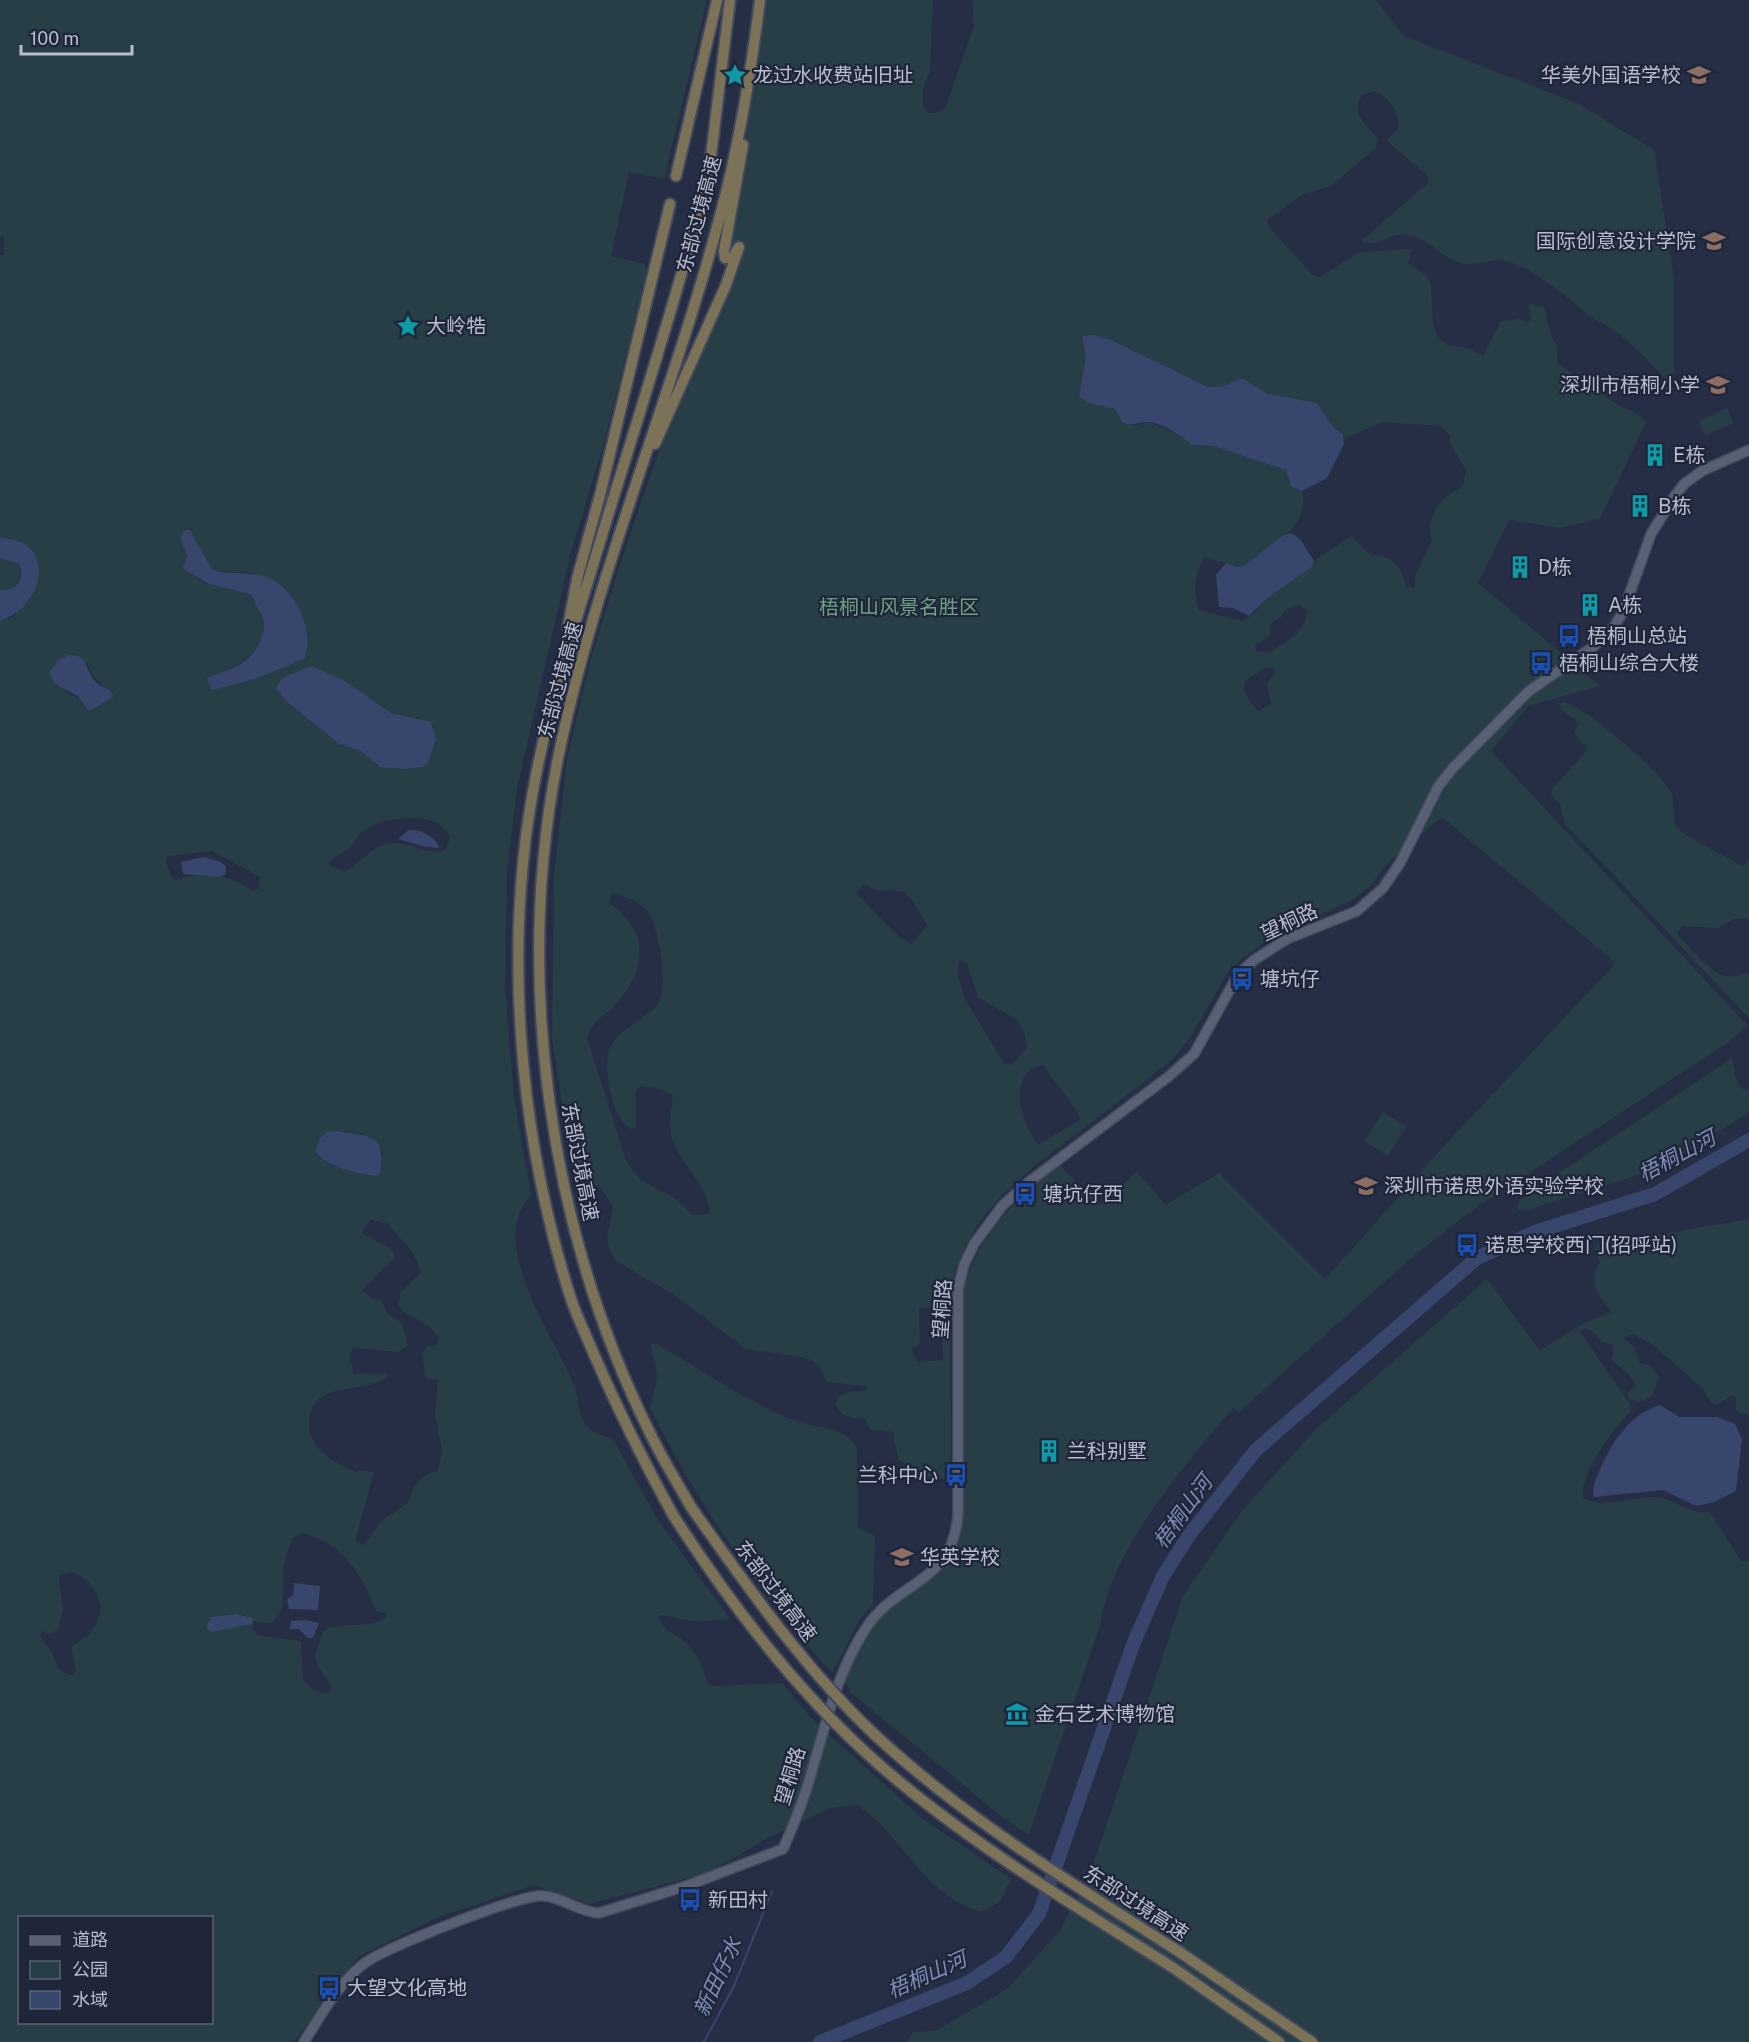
<svg xmlns="http://www.w3.org/2000/svg" width="1749" height="2042" viewBox="0 0 1749 2042" font-family="'Public Sans','Noto Sans SC',sans-serif">
<style>
.green{fill:#273e46;fill-rule:evenodd}
.water{fill:#38466d}
.lines{fill:none;stroke-linecap:round;stroke-linejoin:round}
.stream{stroke:#38466d;stroke-width:2}
.river{stroke:#38466d;stroke-width:14}
.major-casing{stroke:#444a5e;stroke-width:12}
.highway-casing{stroke:#42495c;stroke-width:14}
.major{stroke:#586074;stroke-width:9}
.highway{stroke:#7b7257;stroke-width:10}
.highway-bridge-casing{stroke:#42495c;stroke-width:14;stroke-linecap:butt}
.highway-bridge{stroke:#7b7257;stroke-width:10}
.labels{text-anchor:middle;stroke-width:4.5;stroke-linejoin:round;paint-order:stroke}
.poi-label{font-size:20px;fill:#b8bdce;stroke:#1f263a;text-anchor:start}
.street-label{font-size:20px;fill:#b8bdce;stroke:#1f263a}
.park-label{font-size:20px;fill:#6da081;stroke:#1f263a}
.water-label{font-size:21px;font-style:italic;fill:#7d8db7;stroke:#1f263a}
</style>
<rect width="100%" height="100%" fill="#252e45"/>
<!-- green -->
<path class="green" d="M 0,0 L 707,0 L 664,179 L 629,172 L 611,256 L 645,264 L 646,274 L 604,443 L 571,552 L 517,788 L 507,874 L 505,986 L 514,1098 L 531,1195 C 485,1242 554,1336 574,1385 C 578,1396 578,1410 583,1421 C 589,1432 602,1435 613,1439 L 656,1517 L 730,1619 L 698,1622 L 662,1615 L 658,1616 C 662,1631 676,1633 686,1643 C 698,1654 704,1671 709,1686 L 782,1683 L 815,1722 L 922,1818 L 1011,1879 L 1000,1902 L 982,1912 C 919,1893 907,1838 857,1805 L 830,1808 L 768,1838 L 708,1873 L 589,1904 L 534,1885 L 436,1918 L 358,1957 L 294,2042 L 0,2042 L 0,621 L 13,617 L 36,586 L 10,538 L 0,538 L 0,255 L 4,255 L 4,237 L 0,237 ZM 190,530 L 212,569 C 221,572 232,572 241,572 C 269,574 285,587 299,610 L 255,679 L 241,682 L 227,671 C 246,661 273,641 262,615 C 259,608 256,605 254,597 L 250,594 C 223,583 199,592 185,562 L 187,556 L 180,537 ZM 88,663 C 93,681 103,684 114,697 L 90,711 L 84,706 L 81,699 L 65,692 L 56,681 ZM 333,676 L 391,713 L 431,722 L 434,727 L 431,755 L 423,767 L 376,766 L 369,755 L 361,751 L 339,744 L 287,702 L 276,688 ZM 414,818 C 430,819 442,822 450,837 L 446,849 C 427,858 410,840 392,843 C 370,846 362,864 344,871 L 329,865 C 332,856 340,855 347,850 C 353,846 355,840 359,835 C 374,820 393,819 414,818 ZM 212,851 L 260,877 L 259,889 L 252,890 C 230,875 202,870 177,880 L 172,878 L 165,860 L 168,856 ZM 338,1131 L 363,1135 L 383,1150 L 380,1173 C 358,1170 331,1170 315,1153 L 320,1138 L 327,1132 ZM 371,1220 L 388,1224 C 401,1243 418,1250 420,1274 L 400,1293 L 398,1304 L 402,1311 L 429,1326 L 439,1338 L 436,1345 L 427,1347 L 422,1352 L 426,1378 L 438,1380 L 435,1412 L 442,1451 L 438,1471 L 427,1474 L 418,1482 L 412,1490 L 408,1503 L 381,1521 L 364,1545 L 355,1541 L 374,1472 L 362,1470 L 355,1472 C 336,1463 309,1449 309,1425 C 310,1377 361,1397 387,1377 L 386,1373 L 353,1374 L 350,1354 L 353,1348 L 398,1352 L 408,1346 L 401,1322 L 388,1314 L 380,1298 L 375,1301 L 362,1290 L 395,1258 L 393,1250 L 363,1234 L 364,1227 ZM 302,1533 C 341,1541 364,1577 376,1611 L 388,1614 C 376,1632 339,1619 323,1632 C 312,1660 313,1662 332,1686 L 329,1693 L 314,1691 L 303,1680 L 301,1641 L 260,1636 L 252,1630 L 254,1622 L 269,1623 C 290,1615 281,1578 285,1561 C 287,1553 290,1545 293,1538 ZM 70,1572 C 90,1576 106,1600 98,1620 C 94,1632 81,1640 71,1647 L 76,1672 L 71,1675 C 51,1669 59,1664 51,1651 C 47,1645 42,1642 40,1635 L 43,1631 L 52,1634 L 59,1628 L 63,1608 L 59,1579 L 60,1575 ZM 237,1614 L 249,1616 L 242,1627 L 207,1623 L 212,1617 ZM 20,1918 L 212,1918 L 212,2022 L 20,2022 Z
M 766,0 L 933,0 L 930,71 L 923,88 L 923,106 L 928,113 L 935,113 L 945,109 L 974,26 L 972,0 L 1376,0 L 1404,36 L 1577,103 L 1654,150 L 1674,280 L 1674,382 L 1669,383 C 1647,359 1623,332 1594,319 C 1573,302 1531,267 1506,261 C 1487,257 1473,271 1453,260 C 1435,251 1426,237 1405,235 C 1389,233 1376,248 1361,241 L 1428,183 L 1428,176 L 1388,142 L 1387,139 L 1398,130 C 1399,111 1392,102 1377,91 L 1362,95 C 1351,114 1364,124 1378,138 L 1376,148 L 1331,186 L 1302,195 L 1267,220 L 1269,227 L 1312,274 L 1319,277 L 1360,252 L 1411,249 L 1408,263 L 1426,275 L 1431,286 L 1433,324 L 1439,339 L 1447,345 L 1468,348 L 1483,356 L 1501,321 L 1520,319 L 1527,322 L 1531,320 L 1528,303 L 1543,307 C 1551,320 1546,334 1558,346 L 1557,363 L 1616,404 L 1638,414 L 1646,422 L 1600,519 L 1560,528 L 1509,520 L 1478,583 L 1600,686 L 1528,706 L 1491,751 L 1747,1025 L 1730,1041 L 1471,1211 L 1411,1258 L 1239,1412 L 1233,1408 C 1186,1463 1111,1550 1101,1622 L 1029,1835 L 1006,1820 L 850,1692 L 844,1679 C 853,1655 868,1625 888,1608 C 922,1579 949,1583 962,1531 L 963,1292 C 977,1236 1014,1200 1059,1165 L 1100,1204 L 1137,1172 L 1166,1205 L 1219,1173 L 1325,1279 L 1456,1133 L 1616,963 L 1442,817 L 1387,864 L 1369,887 L 1352,900 L 1269,939 L 1243,958 L 1228,972 L 1190,1038 L 1173,1059 C 1141,1084 1108,1110 1075,1135 C 1017,1179 967,1215 950,1291 L 951,1452 L 949,1476 L 944,1479 L 927,1477 L 898,1459 L 893,1432 L 870,1429 L 865,1419 C 851,1418 843,1418 836,1405 L 838,1397 L 850,1392 L 868,1391 L 866,1386 L 827,1382 C 823,1376 822,1370 818,1365 C 809,1353 761,1354 744,1348 L 676,1296 L 616,1261 C 601,1242 610,1227 613,1206 C 594,1174 596,1192 574,1177 L 552,1039 L 554,876 L 567,759 L 592,654 L 632,528 L 667,429 L 727,289 L 729,248 ZM 1094,335 L 1109,339 L 1208,387 L 1223,386 L 1242,378 L 1265,393 L 1317,403 L 1333,427 L 1343,434 L 1344,439 L 1382,422 L 1441,426 L 1450,435 L 1450,443 L 1466,470 L 1463,486 C 1458,490 1452,492 1447,496 C 1436,505 1425,527 1432,540 L 1415,576 L 1415,588 L 1406,587 C 1405,570 1389,551 1371,556 L 1351,536 L 1314,561 L 1312,567 L 1270,596 L 1255,613 L 1242,621 L 1199,610 C 1192,591 1195,574 1204,557 L 1238,567 L 1245,565 C 1269,547 1312,527 1302,491 L 1291,486 L 1286,470 L 1213,446 L 1193,445 L 1183,436 L 1148,422 L 1133,426 L 1116,409 L 1089,402 L 1079,396 L 1086,356 ZM 1299,604 L 1307,611 C 1306,633 1286,641 1270,653 L 1256,651 L 1255,646 L 1270,635 L 1271,624 L 1281,617 L 1285,610 ZM 1264,668 L 1272,668 L 1276,671 L 1267,685 L 1271,703 L 1259,711 C 1253,707 1250,702 1247,696 C 1236,680 1255,677 1264,668 ZM 864,883 L 874,890 L 901,891 L 910,897 L 927,925 L 912,944 L 898,936 L 856,893 ZM 612,893 C 624,896 640,901 648,912 C 659,927 668,985 659,1002 C 655,1009 646,1015 639,1020 C 608,1040 603,1052 610,1089 C 613,1104 617,1119 630,1129 L 636,1128 L 636,1090 L 641,1086 L 659,1089 L 673,1095 C 671,1112 667,1131 675,1147 C 684,1165 713,1194 709,1214 L 692,1215 C 670,1185 646,1197 625,1158 L 588,1040 C 588,1023 604,1016 615,1005 C 647,969 651,933 609,903 ZM 959,961 L 965,962 L 967,965 L 979,998 L 1017,1020 L 1024,1032 L 1027,1047 L 1012,1065 L 1004,1063 L 966,1001 L 958,976 ZM 1043,1065 L 1079,1114 L 1080,1120 L 1039,1144 C 1020,1125 1006,1072 1043,1065 ZM 941,1306 L 943,1360 L 918,1362 L 911,1350 L 920,1344 L 919,1309 Z
M 1727,408 L 1733,423 L 1705,436 L 1699,421 Z
M 0,558 L 14,560 L 21,568 L 20,580 L 11,590 L 0,590 Z
M 1564,702 C 1582,704 1665,775 1672,794 C 1675,805 1671,819 1678,829 C 1683,835 1732,860 1743,866 L 1749,861 L 1749,918 L 1733,919 L 1719,928 L 1682,926 L 1677,933 C 1687,945 1711,973 1726,976 C 1734,978 1742,974 1749,972 L 1749,1018 L 1565,824 L 1560,804 L 1551,796 L 1552,789 L 1588,749 L 1574,733 L 1578,725 L 1575,719 L 1560,709 L 1560,704 Z
M 1732,1058 L 1736,1079 L 1741,1088 L 1749,1091 L 1749,1111 L 1740,1118 L 1675,1159 L 1638,1175 L 1525,1211 L 1518,1210 L 1518,1202 L 1526,1195 Z
M 1383,1112 L 1406,1127 L 1388,1156 L 1364,1141 Z
M 1749,1219 L 1749,1414 L 1740,1414 L 1736,1409 L 1736,1397 L 1731,1396 L 1717,1404 L 1712,1403 L 1701,1387 L 1653,1345 L 1633,1334 L 1623,1338 L 1635,1347 L 1640,1363 L 1651,1366 L 1659,1378 L 1652,1396 L 1641,1402 L 1630,1400 L 1627,1393 L 1636,1387 L 1630,1375 L 1612,1360 L 1614,1345 L 1602,1342 L 1593,1332 L 1584,1328 L 1580,1332 L 1630,1404 L 1631,1411 C 1614,1427 1580,1473 1583,1497 C 1599,1510 1633,1497 1652,1497 C 1673,1496 1689,1516 1710,1512 L 1741,1561 L 1749,1561 L 1749,2042 L 907,2042 L 913,2032 L 936,2031 L 1007,1989 L 1058,1933 L 1089,1877 L 1183,1596 L 1242,1511 L 1315,1430 L 1487,1279 L 1540,1351 L 1578,1326 L 1611,1312 C 1599,1293 1586,1284 1600,1263 L 1595,1249 L 1598,1245 Z
M 654,1343 C 701,1368 745,1402 796,1421 C 819,1429 841,1425 857,1447 L 858,1528 L 875,1536 L 873,1604 L 860,1619 L 832,1673 C 759,1594 698,1504 650,1408 L 658,1376 L 650,1345 Z"/>
<!-- water -->
<path class="water" d="M 1094,335 L 1109,339 L 1208,387 L 1223,386 L 1242,378 L 1266,393 L 1317,403 L 1333,427 L 1343,434 L 1344,444 L 1327,478 L 1302,491 L 1291,486 L 1286,470 L 1213,446 L 1192,445 C 1183,436 1161,422 1146,422 C 1137,423 1133,426 1123,423 L 1115,409 L 1089,403 L 1079,396 L 1086,356 L 1082,336 Z
M 185,530 L 190,530 L 212,569 C 229,576 250,571 267,577 C 295,587 316,633 304,659 L 255,679 L 212,690 L 207,678 C 220,673 235,669 246,660 C 260,649 271,625 259,610 C 254,604 256,599 250,594 L 209,584 L 185,570 L 183,567 L 187,556 L 180,537 Z
M 1291,533 L 1300,539 L 1314,561 L 1312,567 L 1270,596 L 1249,616 L 1233,608 L 1219,607 L 1216,575 L 1226,563 L 1238,567 L 1245,565 L 1284,535 Z
M 0,538 C 58,539 45,607 0,621 L 0,590 C 16,591 26,579 19,564 L 0,558 Z
M 69,655 C 89,654 85,670 95,681 C 102,689 111,687 114,697 L 90,711 C 84,708 85,705 81,700 C 73,689 50,689 50,671 L 60,659 Z
M 311,666 L 345,681 L 391,713 L 431,722 L 436,739 L 428,762 L 423,767 L 405,769 L 380,767 L 361,751 L 339,744 L 287,702 L 276,688 L 282,678 Z
M 409,830 C 420,829 437,837 439,848 L 426,847 L 398,839 Z
M 204,857 L 221,862 L 226,866 L 225,875 L 220,877 L 183,874 L 181,862 Z
M 338,1131 C 371,1137 387,1134 380,1173 L 376,1176 C 356,1173 329,1168 315,1152 L 320,1138 L 327,1132 Z
M 1660,1405 L 1679,1417 L 1717,1417 L 1735,1424 L 1742,1439 L 1736,1491 L 1714,1502 L 1696,1506 L 1663,1490 L 1594,1497 C 1591,1489 1595,1482 1598,1474 C 1610,1445 1628,1415 1660,1405 Z
M 294,1583 L 320,1586 L 318,1610 L 289,1609 L 287,1599 L 293,1595 Z
M 237,1614 L 253,1618 L 252,1624 L 211,1632 L 206,1628 L 211,1617 Z
M 305,1620 L 319,1623 L 313,1638 L 308,1638 L 299,1629 L 290,1629 L 291,1621 Z"/>
<g class="lines">
<!-- stream -->
<path class="stream" d="M 704,2042 L 734,1986 L 772,1891"/>
<!-- river -->
<path class="river" d="M 820,2042 L 967,1983 L 1006,1957 L 1039,1914 L 1134,1642 L 1163,1576 L 1190,1534 L 1256,1450 L 1477,1258 L 1535,1232 L 1655,1194 L 1749,1140"/>
<!-- major casing -->
<g class="major-casing">
<path id="major" d="M 304,2042 C 321,2015 338,1985 362,1965 C 383,1948 510,1899 538,1896 C 558,1894 578,1912 599,1913 L 686,1886 L 783,1849 C 795,1822 806,1795 813,1767 C 827,1720 837,1674 864,1631 C 896,1579 952,1586 958,1515 L 958,1289 L 964,1265 L 974,1244 L 1003,1205 L 1030,1181 L 1168,1077 L 1194,1054 L 1238,975 L 1254,960 L 1287,939 L 1357,911 L 1383,888 L 1400,863 L 1438,787 L 1452,769 L 1529,691 L 1593,647 L 1614,627 L 1623,612 L 1651,534 L 1674,497 L 1684,484 L 1702,471 L 1749,450"/>
</g>
<!-- highway casing -->
<g class="highway-casing">
<path id="highway" d="M 676,176 L 717,0
M 737,250 L 733,258 L 725,258 L 724,251 L 743,145
M 655,444 L 726,285 L 739,247
M 568,627 L 577,579 L 601,491 L 670,204
M 691,1507 C 677,1482 661,1457 649,1431 C 549,1229 514,979 558,758 C 596,573 672,398 720,216 C 739,146 751,72 760,0
M 673,1515 C 644,1462 617,1408 593,1352 C 585,1333 576,1315 570,1296 C 518,1130 502,940 537,770 C 550,704 570,639 590,575 C 625,458 663,343 695,226 L 711,156 L 730,0
M 1178,1951 L 1312,2042
M 1172,1967 L 1279,2042"/>
</g>
<!-- major -->
<use href="#major" class="major"/>
<!-- highway -->
<use href="#highway" class="highway"/>
<!-- highway-bridge casing -->
<g class="highway-bridge-casing">
<path id="highway-bridge" d="M 691,1507 C 747,1586 803,1667 874,1734 C 965,1819 1073,1884 1178,1951
M 673,1515 C 737,1614 810,1709 902,1784 C 986,1853 1080,1909 1172,1967"/>
</g>
<!-- highway-bridge -->
<use href="#highway-bridge" class="highway-bridge"/>
</g>
<!-- icons -->
<defs>
<g id="sight-bare" transform="scale(1.8)"><path d="M0-6L1.8-2.2L6-1.7L2.9 1.2L3.7 5.4L0 3.3L-3.7 5.4L-2.9 1.2L-6-1.7L-1.8-2.2Z" fill="#0f9aa8" stroke="#1f263a" stroke-width="2.5" paint-order="stroke"/></g>
<g id="school-bare" transform="scale(1.8)"><path d="M0-5L7-2L0 1L-7-2ZM-4 1L0 2.5L4 1V4Q0 6-4 4Z" fill="#8d6e63" stroke="#1f263a" stroke-width="2.5" paint-order="stroke"/></g>
<g id="university-bare" transform="scale(1.8)"><path d="M0-5L7-2L0 1L-7-2ZM-4 1L0 2.5L4 1V4Q0 6-4 4Z" fill="#8d6e63" stroke="#1f263a" stroke-width="2.5" paint-order="stroke"/></g>
<g id="building-bare" transform="scale(1.8)"><path d="M-4-6H4V6H1V3H-1V6H-4ZM-2.5-4.3h1.7v1.8h-1.7ZM.8-4.3h1.7v1.8H.8ZM-2.5-1h1.7V.8h-1.7ZM.8-1h1.7V.8H.8Z" fill="#0f9aa8" stroke="#1f263a" stroke-width="2.5" paint-order="stroke"/></g>
<g id="bus-bare" transform="scale(1.8)"><path d="M-5-6H5V4H4V6H2V4H-2V6H-4V4H-5ZM-3.5-4V0h7V-4ZM-3.5 1.2v1.5H-2V1.2ZM2 1.2v1.5H3.5V1.2Z" fill="#1a4fb4" stroke="#1f263a" stroke-width="2.5" paint-order="stroke"/></g>
<g id="museum-bare" transform="scale(1.8)"><path d="M0-6L6-3V-2H-6V-3ZM-5-1h2V3h-2ZM-1-1h2V3h-2ZM3-1h2V3H3ZM-6 4H6V6H-6Z" fill="#0f9aa8" stroke="#1f263a" stroke-width="2.5" paint-order="stroke"/></g>
</defs>
<g fill-rule="evenodd">
<use href="#sight-bare" x="735" y="75"/>
<use href="#school-bare" x="1699" y="75"/>
<use href="#university-bare" x="1714" y="241"/>
<use href="#sight-bare" x="408" y="326"/>
<use href="#school-bare" x="1718" y="385"/>
<use href="#building-bare" x="1655" y="455"/>
<use href="#building-bare" x="1640" y="506"/>
<use href="#building-bare" x="1520" y="567"/>
<use href="#building-bare" x="1590" y="605"/>
<use href="#bus-bare" x="1569" y="636"/>
<use href="#bus-bare" x="1541" y="663"/>
<use href="#bus-bare" x="1242" y="979"/>
<use href="#school-bare" x="1366" y="1186"/>
<use href="#bus-bare" x="1025" y="1194"/>
<use href="#bus-bare" x="1467" y="1245"/>
<use href="#building-bare" x="1049" y="1451"/>
<use href="#bus-bare" x="956" y="1475"/>
<use href="#school-bare" x="902" y="1557"/>
<use href="#museum-bare" x="1017" y="1714"/>
<use href="#bus-bare" x="690" y="1900"/>
<use href="#bus-bare" x="329" y="1988"/>
</g>
<g class="labels">
<!-- poi labels -->
<g class="poi-label">
<text x="753" y="82">龙过水收费站旧址</text>
<text x="1681" y="82" text-anchor="end">华美外国语学校</text>
<text x="1696" y="248" text-anchor="end">国际创意设计学院</text>
<text x="426" y="333">大岭牿</text>
<text x="1700" y="392" text-anchor="end">深圳市梧桐小学</text>
<text x="1673" y="462">E栋</text>
<text x="1658" y="513">B栋</text>
<text x="1538" y="574">D栋</text>
<text x="1608" y="612">A栋</text>
<text x="1587" y="643">梧桐山总站</text>
<text x="1559" y="670">梧桐山综合大楼</text>
<text x="1260" y="986">塘坑仔</text>
<text x="1384" y="1193">深圳市诺思外语实验学校</text>
<text x="1043" y="1201">塘坑仔西</text>
<text x="1485" y="1252">诺思学校西门(招呼站)</text>
<text x="1067" y="1458">兰科别墅</text>
<text x="938" y="1482" text-anchor="end">兰科中心</text>
<text x="920" y="1564">华英学校</text>
<text x="1035" y="1721">金石艺术博物馆</text>
<text x="708" y="1907">新田村</text>
<text x="347" y="1995">大望文化高地</text>
</g>
<!-- street labels -->
<g class="street-label">
<text transform="translate(699 214) rotate(-75)" y="7">东部过境高速</text>
<text transform="translate(560 680) rotate(-75)" y="7">东部过境高速</text>
<text transform="translate(1289 922) rotate(-25)" y="7">望桐路</text>
<text transform="translate(580 1162) rotate(79)" y="7">东部过境高速</text>
<text transform="translate(942 1309) rotate(-86)" y="7">望桐路</text>
<text transform="translate(776 1591) rotate(53)" y="7">东部过境高速</text>
<text transform="translate(790 1776) rotate(-73)" y="7">望桐路</text>
<text transform="translate(1136 1903) rotate(33)" y="7">东部过境高速</text>
</g>
<!-- park labels -->
<g class="park-label">
<text x="899" y="614">梧桐山风景名胜区</text>
</g>
<!-- water labels -->
<g class="water-label">
<text transform="translate(1677 1156) rotate(-28)" y="7">梧桐山河</text>
<text transform="translate(1183 1512) rotate(-54)" y="7">梧桐山河</text>
<text transform="translate(927 1975) rotate(-24)" y="7">梧桐山河</text>
<text transform="translate(718 1977) rotate(-65)" y="7">新田仔水</text>
</g>
</g>
<!-- legend -->
<rect x="18" y="1916" width="195" height="108" fill="#1f263a" stroke="#5c6275" stroke-width="1.5"/>
<rect x="30" y="1936" width="30" height="9" fill="#586074" stroke="#5c6275" stroke-width="1.5"/>
<text x="72" y="1946" font-size="18" fill="#b8bdce">道路</text>
<rect x="30" y="1961" width="30" height="18" fill="#273e46" stroke="#5c6275" stroke-width="1.5"/>
<text x="72" y="1976" font-size="18" fill="#b8bdce">公园</text>
<rect x="30" y="1991" width="30" height="18" fill="#38466d" stroke="#5c6275" stroke-width="1.5"/>
<text x="72" y="2006" font-size="18" fill="#b8bdce">水域</text>
<!-- scale -->
<path d="M21 45v9h111v-9" fill="none" stroke="#b8bdce" stroke-width="3"/>
<text x="30" y="45" font-size="18" fill="#b8bdce" stroke="#1f263a" stroke-width="4.5" paint-order="stroke">100 m</text>
</svg>
